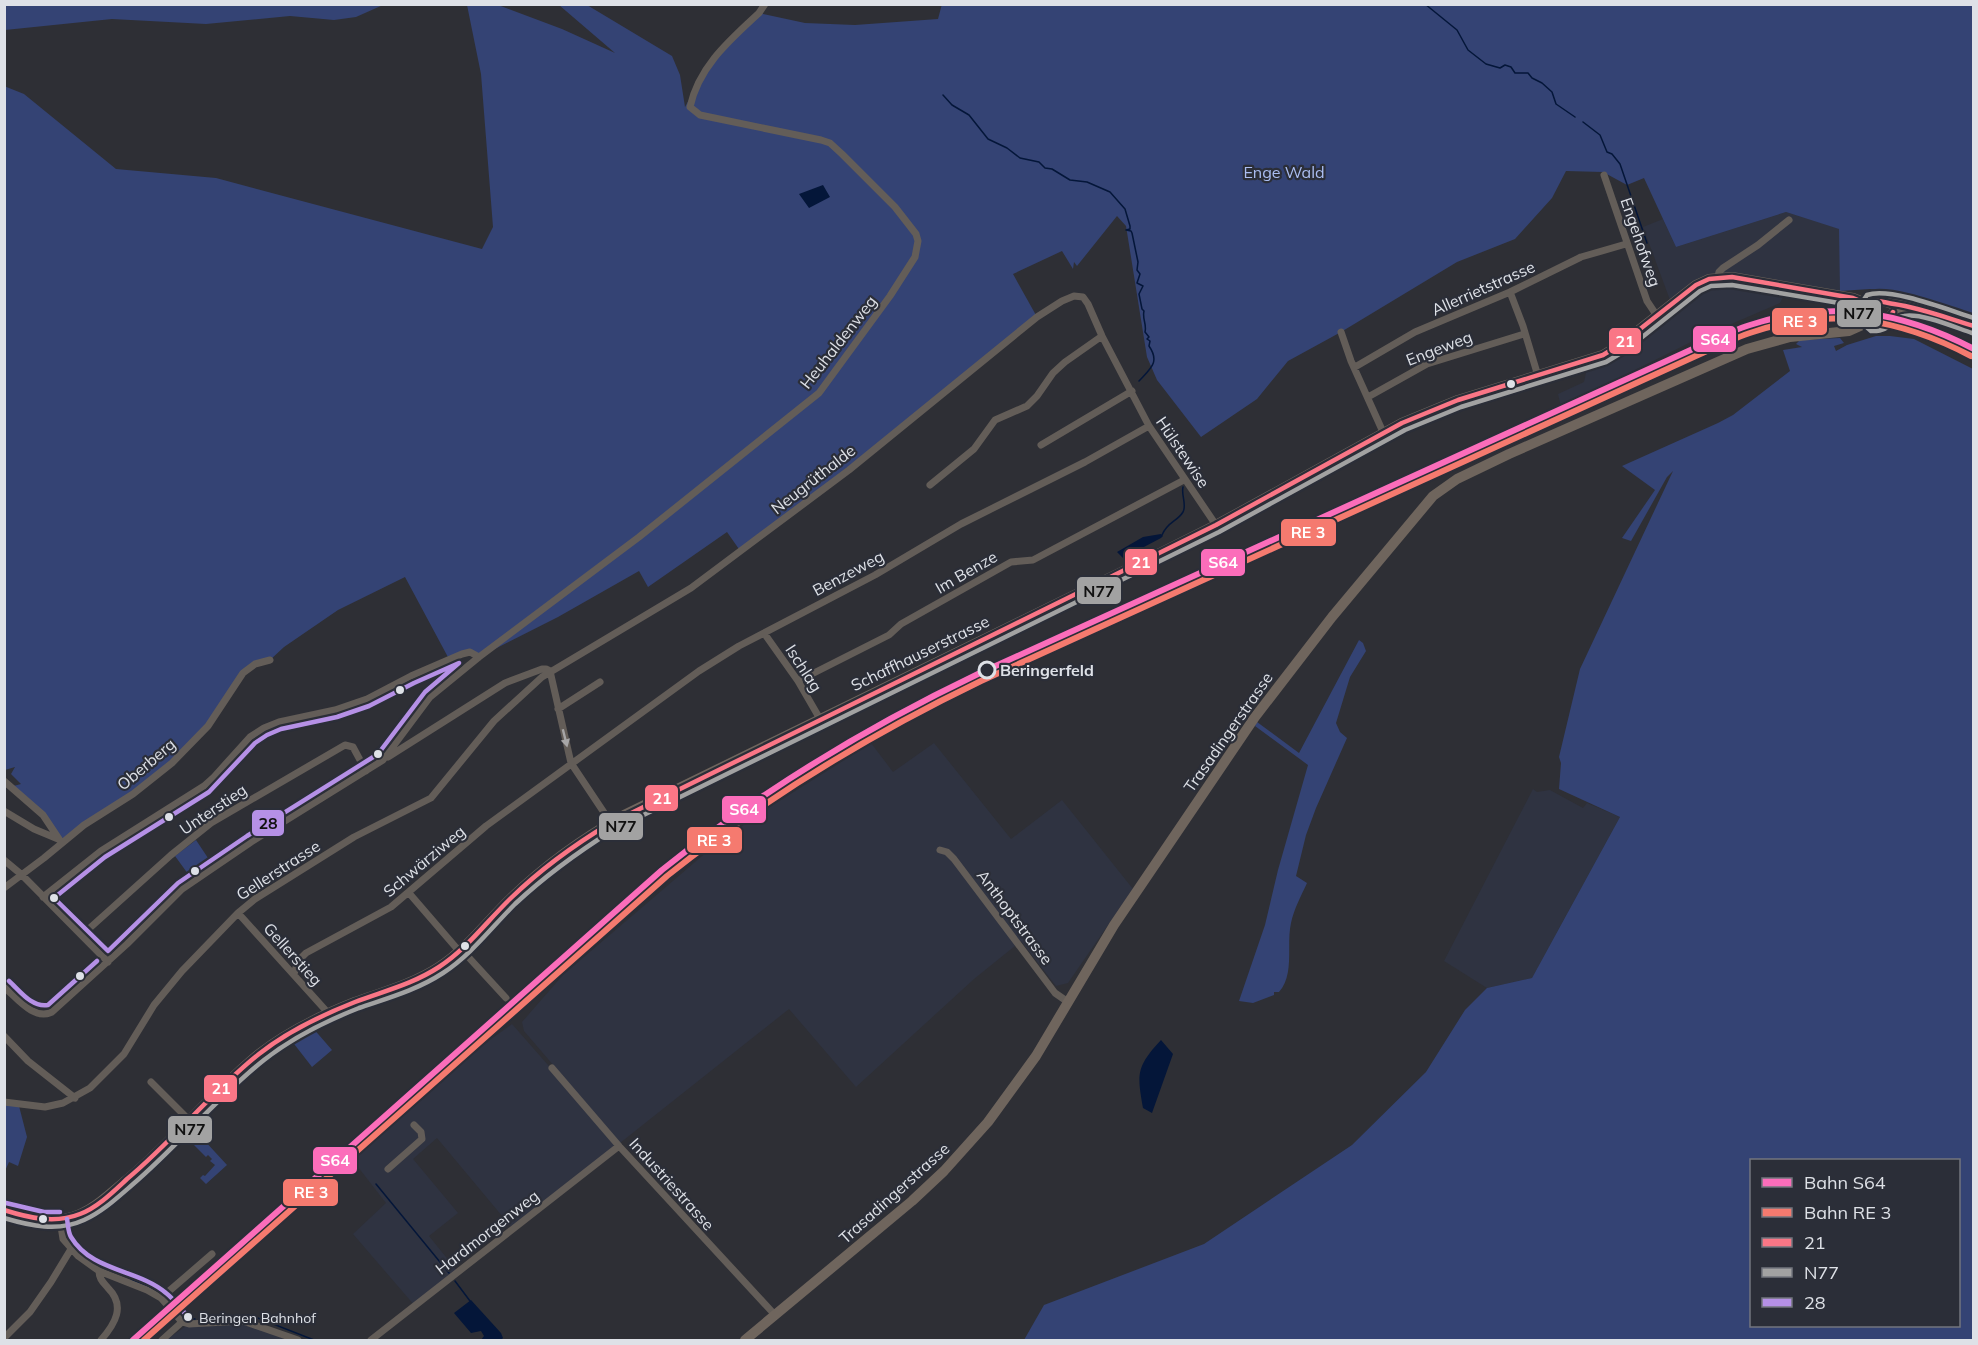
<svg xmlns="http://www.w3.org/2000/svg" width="1978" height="1345" viewBox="0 0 1978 1345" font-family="Mulish,sans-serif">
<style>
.built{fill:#2f3341}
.green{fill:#344374;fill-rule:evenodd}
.water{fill:#041639}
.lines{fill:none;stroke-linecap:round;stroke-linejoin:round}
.stream{stroke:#041639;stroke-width:1.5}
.street{stroke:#635d58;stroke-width:7}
.primary{stroke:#6f655d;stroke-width:10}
.bus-1-casing{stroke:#2b2e38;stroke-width:9}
.bus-2-casing{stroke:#2b2e38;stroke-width:9}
.bus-3-casing{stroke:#2b2e38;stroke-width:9}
.bus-1{stroke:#fa7686;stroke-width:4.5}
.bus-2{stroke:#a2a2a2;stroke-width:4.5}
.bus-3{stroke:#b590e6;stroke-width:4.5}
.rail-1-casing{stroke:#2b2e38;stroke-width:10}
.rail-2-casing{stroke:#2b2e38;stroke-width:10}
.rail-1{stroke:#fb6dba;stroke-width:6}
.rail-2{stroke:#f57a6f;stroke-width:6}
.oneway{fill:#a7a6a7}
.bus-dot{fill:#dee1e7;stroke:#2b2e38;stroke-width:2}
.stop-dot{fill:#2b2e38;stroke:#dee1e7;stroke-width:3}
.labels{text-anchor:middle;stroke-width:4.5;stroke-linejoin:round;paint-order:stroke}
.bus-label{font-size:14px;fill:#dee1e7;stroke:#2b2e38;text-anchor:start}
.park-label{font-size:16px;fill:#abbef2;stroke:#2b2e38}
.street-label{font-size:16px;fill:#dee1e7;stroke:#2b2e38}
.stop-label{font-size:16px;font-weight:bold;fill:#dee1e7;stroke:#2b2e38;text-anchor:start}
.line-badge{stroke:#2b2e38;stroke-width:2}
.badge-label{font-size:16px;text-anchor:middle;font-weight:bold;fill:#fff}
.pale-badge-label{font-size:16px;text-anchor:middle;font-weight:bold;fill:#111}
</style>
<rect width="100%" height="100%" fill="#2e2f35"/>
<!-- built -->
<path class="built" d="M 1786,212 L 1840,229 L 1840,291 L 1724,274 L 1670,300 L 1643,227 L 1663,219 L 1676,247 Z
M 1716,283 L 1726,283 L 1786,291 L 1780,303 L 1699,338 L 1561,407 L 1558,394 L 1584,382 L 1587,368 L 1633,341 L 1696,291 Z
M 871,743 L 893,772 L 934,743 L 1011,839 L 1062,800 L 1133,889 L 1068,983 L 1056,986 L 1021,941 L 974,979 L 856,1087 L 789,1009 L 620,1143 L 524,1031 L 522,1022 L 563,975 L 729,833 Z
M 1533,789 L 1537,792 L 1550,790 L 1583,808 L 1587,803 L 1620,817 L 1532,978 L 1487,988 L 1444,961 Z
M 512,1024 L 619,1146 L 513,1229 L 437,1138 L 413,1159 L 458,1213 L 429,1236 L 458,1272 L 415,1306 L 353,1234 L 386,1203 L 351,1158 L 465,1058 Z
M 243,1321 L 295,1340 L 166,1340 L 189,1324 Z"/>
<!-- green -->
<path class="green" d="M 942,4 L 1973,5 L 1973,320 L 1902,299 L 1886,292 L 1870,289 L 1840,291 L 1839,229 L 1786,212 L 1676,247 L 1644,178 L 1627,185 L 1603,172 L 1566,171 L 1552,198 L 1515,239 L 1457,262 L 1341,332 L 1288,361 L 1257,399 L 1201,437 L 1157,380 L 1147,357 L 1126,226 L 1117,216 L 1077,266 L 1074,262 L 1073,269 L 1062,251 L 1013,274 L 1037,317 L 741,552 L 727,532 L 648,587 L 639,571 L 558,617 L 479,657 L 475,653 L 449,659 L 405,577 L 338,610 L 284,647 L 270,660 L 243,673 L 208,726 L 172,763 L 62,843 L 50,824 L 10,787 L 21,784 L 11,774 L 15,767 L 5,770 L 4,86 L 24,94 L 116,169 L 216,178 L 482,249 L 493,227 L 481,74 L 467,5 L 498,5 L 562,29 L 615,53 L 559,5 L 587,5 L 672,56 L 680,75 L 685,107 L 703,74 L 759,13 L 805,23 L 855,25 L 938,19 Z
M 4,5 L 5,4 L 383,5 L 356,17 L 334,20 L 290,16 L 206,24 L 112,19 L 5,30 Z
M 1876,336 L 1890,336 L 1914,339 L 1973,369 L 1973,1340 L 1024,1340 L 1044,1305 L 1204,1244 L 1352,1145 L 1426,1072 L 1465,1010 L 1487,988 L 1532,978 L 1620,817 L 1559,789 L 1561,763 L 1559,757 L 1580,669 L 1673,471 L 1667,477 L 1631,541 L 1622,538 L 1655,490 L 1622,466 L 1718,423 L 1733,415 L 1790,371 L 1783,350 L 1802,347 L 1796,344 L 1800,340 L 1840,338 L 1844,343 L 1834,346 L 1836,351 L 1847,345 ZM 1752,1160 L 1958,1160 L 1958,1326 L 1752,1326 Z
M 1359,640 L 1363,643 L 1366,651 L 1350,677 L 1336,723 L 1340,732 L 1347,738 L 1316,808 L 1306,835 L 1296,876 L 1307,883 C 1301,896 1294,909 1291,923 C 1286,945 1295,974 1279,992 L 1274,992 L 1274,995 L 1253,1003 L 1239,1001 L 1265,925 L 1278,870 L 1308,765 L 1255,726 L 1257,722 L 1299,753 Z
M 196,840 L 212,864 L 191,878 L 175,856 Z
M 312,1027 L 332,1050 L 312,1067 L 291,1040 Z
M 5,1104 L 19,1106 L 27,1137 L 18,1166 L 9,1162 L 5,1171 Z
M 191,1126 L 227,1165 L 206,1184 L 200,1178 L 203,1175 L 205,1176 L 215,1165 L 210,1161 L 212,1159 L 208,1155 L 206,1157 L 194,1145 L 196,1142 L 186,1132 Z"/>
<!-- water -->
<path class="water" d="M 823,185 L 830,197 L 809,208 L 799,194 Z
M 1161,534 L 1163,536 L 1161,538 L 1123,558 L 1117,552 L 1143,537 Z
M 1161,1040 L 1173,1054 L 1152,1113 L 1143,1108 C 1137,1074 1136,1067 1161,1040 Z
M 471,1300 L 501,1333 L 503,1338 L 501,1340 L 481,1340 L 484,1336 L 481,1331 L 471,1333 L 454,1313 Z"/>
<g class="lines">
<!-- stream -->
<path class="stream" d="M 1425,4 L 1457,30 L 1468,50 L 1486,64 L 1500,68 L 1505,65 L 1511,67 L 1515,73 L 1528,73 L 1532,78 L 1542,83 L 1552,92 L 1556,104 L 1575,117
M 943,95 L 952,105 L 969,115 L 988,139 L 1007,148 L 1020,158 L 1039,162 L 1045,168 L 1052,169 L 1070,180 L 1087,182 L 1110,192 L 1125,209 L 1130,226 L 1130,229 L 1126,230 L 1131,231 L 1132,233 L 1138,262 L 1137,270 L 1140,274 L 1137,283 L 1143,286 L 1139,294 L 1142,309 L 1144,311 C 1142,319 1147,324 1145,332 L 1149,337 L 1147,339 L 1150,341 L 1149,346 C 1160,362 1151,368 1139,381
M 1583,122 L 1600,135 L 1607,152 L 1612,154 L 1620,164 L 1647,243
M 1162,535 C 1168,521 1177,522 1183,512 C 1187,505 1181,495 1183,487
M 376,1184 L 449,1273
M 131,1280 L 158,1291
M 455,1281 L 470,1301
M 186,1318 L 195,1319
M 203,1319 L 250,1315 L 314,1340"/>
<!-- street -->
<path class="street" d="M 1604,175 L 1647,301 L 1657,316
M 1718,277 L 1719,272 L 1723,268 L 1758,245 L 1789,220
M 1510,292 L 1523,326 L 1538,376
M 1341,332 L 1351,361 L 1383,432
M 1355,367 L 1415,332 L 1510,292 L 1581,257 L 1626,244
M 1368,397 L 1427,364 L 1524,334
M 1041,445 L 1132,391
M 930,485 L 974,449 L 995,420 L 1027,406 L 1037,396 L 1053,373 L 1065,362 L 1102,336
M 764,633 L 798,681 L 820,719
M 550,671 L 571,763 L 611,823
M 798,681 L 889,635 L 901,624 L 1011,562 L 1033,560 L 1184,480
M 558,709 L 600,682
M 388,757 L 505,683 L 542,669 L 546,669 L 550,671
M 4,781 L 43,815 L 59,839
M 4,811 L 34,829 L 58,839
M 940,850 L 947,852 L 954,859 L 1055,993 L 1068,1002
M 4,860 L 22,875 L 108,962
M 4,888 L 44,858 L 84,825 L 133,794 L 172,763 L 208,726 L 243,673 L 255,664 L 270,660
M 409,893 L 459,951
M 43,897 L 101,851 L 204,786 L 214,777 L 250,737 L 264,728 L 279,722 L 335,710 L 367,699 L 411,676 L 462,654 L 470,652 L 479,657
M 238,913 L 329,1014
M 82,935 L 171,855 L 211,823 L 345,745 L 353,747 L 366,771
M 461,949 L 506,998
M 294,974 L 298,961 L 306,953 L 391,907 L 486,826 L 699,671 L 739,646 L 875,575 L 961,524 L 1085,462 L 1149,426
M 4,987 C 17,998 34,1021 52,1012 L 127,944 L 182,889 L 251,842 L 383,760 L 430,697 L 479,657 L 639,537 L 819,393 L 890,296 L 915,257 L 918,241 L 916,234 L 895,207 L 842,154 L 830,143 L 821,140 L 700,115 L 690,107 C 699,66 730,40 759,13 L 765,4
M 4,1036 L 28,1061 L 75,1098
M 552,1068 L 619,1146 L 775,1315
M 151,1082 L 190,1121
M 4,1102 L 45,1107 L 63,1103 L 90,1088 L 124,1054 L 154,1005 L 182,971 L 238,913 L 255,899 L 354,837 L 431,798 L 494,721 L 542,677 L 691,588 L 849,470 L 1037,317 L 1062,301 L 1074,296 L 1083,297 L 1088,304 L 1102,336 L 1149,426 L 1216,525
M 388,1169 L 422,1139 L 421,1132 L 414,1125
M 60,1220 L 63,1239 L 78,1256 L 99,1271 L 147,1290 L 161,1298 L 182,1322 L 189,1324 L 243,1321 L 298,1340
M 99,1271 C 99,1279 103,1282 108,1288 C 126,1306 115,1324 101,1340
M 161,1298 L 212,1254
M 4,1338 L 30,1312 L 51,1282 L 71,1249
M 162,1340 L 182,1322
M 371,1340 L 619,1146"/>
<!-- primary -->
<path class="primary" d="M 1925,311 C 1913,310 1900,305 1891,315 C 1887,320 1885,322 1880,325 L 1869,322 L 1865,313 L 1868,304 L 1871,301 L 1880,300 L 1892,304 L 1906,305 L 1974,326
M 4,1210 C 30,1218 54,1225 80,1214 C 96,1207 110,1194 124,1182 C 172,1143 211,1093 259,1054 C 287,1032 322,1015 355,1002 C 383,992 413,984 439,967 C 467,949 487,921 511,898 C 545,865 583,838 624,815 L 1148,559 L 1216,525 L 1402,423 L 1458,400 L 1603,355 L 1621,344 L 1696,285 L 1709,279 L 1732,277 L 1853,298 L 1868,304
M 745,1340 L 912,1201 L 944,1171 L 988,1122 L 1036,1056 L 1114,925 L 1255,717 L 1332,617 L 1433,496 L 1457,479 L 1509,454 L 1747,349 L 1790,337 L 1849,331 L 1869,322"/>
<!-- bus-1 casing -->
<g class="bus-1-casing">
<path id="bus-1" d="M 1893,312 L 1886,322 L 1880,325 L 1869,322 L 1865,313 L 1871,301 C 1880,300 1886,303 1894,304 C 1921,308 1947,318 1974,326
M 4,1210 C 29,1218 55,1224 80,1214 C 98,1207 113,1192 127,1179 C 174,1140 212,1091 259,1054 C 288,1031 322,1015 355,1002 C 384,991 413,984 439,967 C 467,949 487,921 511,898 C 541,869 574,845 609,824 L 1216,525 L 1402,423 L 1458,400 L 1603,355 L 1621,344 L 1696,285 L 1709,279 L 1732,277 L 1853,298 L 1868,304"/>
</g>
<!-- bus-2 casing -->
<g class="bus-2-casing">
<path id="bus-2" d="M 1972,333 C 1954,327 1922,313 1904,316 C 1890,318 1893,332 1871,331 L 1859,320 L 1859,307 L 1867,295 C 1891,287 1948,310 1974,318
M 4,1218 C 31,1226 58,1232 84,1220 C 102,1212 117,1198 132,1185 C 178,1146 216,1098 264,1060 C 292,1038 326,1021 359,1008 C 388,998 417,990 443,973 C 471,955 491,928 515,904 C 545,876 578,852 613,830 L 1219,532 L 1405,430 L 1461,407 L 1606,362 L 1626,350 L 1700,291 L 1711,286 L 1732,285 L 1851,305 L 1865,311"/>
</g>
<!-- bus-3 casing -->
<g class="bus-3-casing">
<path id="bus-3" d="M 459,663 L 425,692 L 378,754 L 247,836 L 178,883 L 108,951 L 54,898 L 105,857 L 209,792 L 255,743 L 267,735 L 281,729 L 337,717 L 369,706 L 414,683 Z
M 9,981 C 20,991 32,1008 48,1005 L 97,961
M 6,1203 L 44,1212 L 60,1212
M 67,1219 C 68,1224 68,1232 71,1237 C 92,1272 138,1269 166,1293 C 174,1299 181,1309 188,1317"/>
</g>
<!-- bus-1 -->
<use href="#bus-1" class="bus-1"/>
<!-- bus-2 -->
<use href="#bus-2" class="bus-2"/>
<!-- bus-3 -->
<use href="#bus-3" class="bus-3"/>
<!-- rail-1 casing -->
<g class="rail-1-casing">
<path id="rail-1" d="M 133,1340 L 662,870 C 760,792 865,728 978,674 L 1695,348 C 1713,340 1731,331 1750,325 C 1829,299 1901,311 1974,349"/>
</g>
<!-- rail-2 casing -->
<g class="rail-2-casing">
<path id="rail-2" d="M 144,1340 L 667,876 C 765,798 869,735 981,681 L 1698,355 C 1716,347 1734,338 1753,332 C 1830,306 1900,319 1971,356"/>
</g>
<!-- rail-1 -->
<use href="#rail-1" class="rail-1"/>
<!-- rail-2 -->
<use href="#rail-2" class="rail-2"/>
</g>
<!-- one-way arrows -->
<defs><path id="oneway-solid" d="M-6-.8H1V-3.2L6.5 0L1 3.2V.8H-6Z" transform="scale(1.5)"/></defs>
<use class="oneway" href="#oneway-solid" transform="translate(565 738) rotate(76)"/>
<!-- markers -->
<g class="bus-dot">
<circle cx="1511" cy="384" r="5"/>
<circle cx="400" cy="690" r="5"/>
<circle cx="378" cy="754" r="5"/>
<circle cx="169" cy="817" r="5"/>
<circle cx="195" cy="871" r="5"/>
<circle cx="54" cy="898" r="5"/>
<circle cx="465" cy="946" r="5"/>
<circle cx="80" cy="976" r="5"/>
<circle cx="43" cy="1219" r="5"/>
<circle cx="188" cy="1317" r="5"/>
</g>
<circle class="stop-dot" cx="987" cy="670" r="8"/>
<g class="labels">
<!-- bus labels -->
<g class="bus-label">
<text x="199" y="1323">Beringen Bahnhof</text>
</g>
<!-- park labels -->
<g class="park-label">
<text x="1284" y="178">Enge Wald</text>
</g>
<!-- street labels -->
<g class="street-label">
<text transform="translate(1641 242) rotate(71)" y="6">Engehofweg</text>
<text transform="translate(1483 288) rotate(-24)" y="6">Allerrietstrasse</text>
<text transform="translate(838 342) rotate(-52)" y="6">Heuhaldenweg</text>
<text transform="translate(1439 348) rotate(-21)" y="6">Engeweg</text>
<text transform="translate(1183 452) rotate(56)" y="6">Hülstewise</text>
<text transform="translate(813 479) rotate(-38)" y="6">Neugrüthalde</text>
<text transform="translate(966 572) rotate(-30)" y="6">Im Benze</text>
<text transform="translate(848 573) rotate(-28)" y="6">Benzeweg</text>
<text transform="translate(920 653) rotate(-26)" y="6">Schaffhauserstrasse</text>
<text transform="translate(804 668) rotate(57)" y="6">Ischlag</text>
<text transform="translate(1228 732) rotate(-55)" y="6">Trasadingerstrasse</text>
<text transform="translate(146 764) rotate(-40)" y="6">Oberberg</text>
<text transform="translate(213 809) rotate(-34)" y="6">Unterstieg</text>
<text transform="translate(424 861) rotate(-40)" y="6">Schwärziweg</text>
<text transform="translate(278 870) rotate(-33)" y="6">Gellerstrasse</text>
<text transform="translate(1015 917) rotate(53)" y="6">Anthoptstrasse</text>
<text transform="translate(293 954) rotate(48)" y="6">Gellerstieg</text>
<text transform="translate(672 1184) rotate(48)" y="6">Industriestrasse</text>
<text transform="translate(894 1193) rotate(-42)" y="6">Trasadingerstrasse</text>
<text transform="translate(487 1232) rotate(-38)" y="6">Hardmorgenweg</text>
</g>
<!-- stop labels -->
<g class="stop-label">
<text x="1000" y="676">Beringerfeld</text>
</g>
</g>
<g class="line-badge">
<rect x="1836" y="299" width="46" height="29" rx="6" fill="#a2a2a2"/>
<rect x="1771" y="307" width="57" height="29" rx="6" fill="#f57a6f"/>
<rect x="1692" y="325" width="45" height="28" rx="6" fill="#fb6dba"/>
<rect x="1608" y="327" width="34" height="28" rx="6" fill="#fa7686"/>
<rect x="1280" y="518" width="57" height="29" rx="6" fill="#f57a6f"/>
<rect x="1124" y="548" width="34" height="28" rx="6" fill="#fa7686"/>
<rect x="1200" y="548" width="46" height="29" rx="6" fill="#fb6dba"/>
<rect x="1076" y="576" width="46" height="29" rx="6" fill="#a2a2a2"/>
<rect x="644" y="784" width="35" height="28" rx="6" fill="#fa7686"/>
<rect x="721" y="795" width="46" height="29" rx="6" fill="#fb6dba"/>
<rect x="251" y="809" width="34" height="28" rx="6" fill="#b590e6"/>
<rect x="598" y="812" width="46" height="29" rx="6" fill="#a2a2a2"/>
<rect x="686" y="826" width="57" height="28" rx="6" fill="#f57a6f"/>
<rect x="203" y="1074" width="35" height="29" rx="6" fill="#fa7686"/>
<rect x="167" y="1115" width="46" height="29" rx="6" fill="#a2a2a2"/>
<rect x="312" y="1146" width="46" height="29" rx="6" fill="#fb6dba"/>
<rect x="282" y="1178" width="57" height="29" rx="6" fill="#f57a6f"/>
</g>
<g class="badge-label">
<text x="1800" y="327">RE 3</text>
<text x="1715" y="345">S64</text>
<text x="1625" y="347">21</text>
<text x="1308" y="538">RE 3</text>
<text x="1141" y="568">21</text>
<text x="1223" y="568">S64</text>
<text x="662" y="804">21</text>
<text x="744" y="815">S64</text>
<text x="714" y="846">RE 3</text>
<text x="221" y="1094">21</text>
<text x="335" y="1166">S64</text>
<text x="311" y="1198">RE 3</text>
</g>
<g class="pale-badge-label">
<text x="1859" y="319">N77</text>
<text x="1099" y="597">N77</text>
<text x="268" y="829">28</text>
<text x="621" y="832">N77</text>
<text x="190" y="1135">N77</text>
</g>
<!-- border -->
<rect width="1978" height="1345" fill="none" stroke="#dee1e7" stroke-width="12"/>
<!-- legend -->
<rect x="1750" y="1159" width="210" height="168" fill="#2b2e38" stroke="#73767e" stroke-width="1.5"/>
<rect x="1762" y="1178" width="30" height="9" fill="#fb6dba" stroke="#73767e" stroke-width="1.5"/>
<text x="1804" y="1189" font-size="18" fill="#dee1e7">Bahn S64</text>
<rect x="1762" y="1208" width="30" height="9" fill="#f57a6f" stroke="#73767e" stroke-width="1.5"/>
<text x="1804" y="1219" font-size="18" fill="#dee1e7">Bahn RE 3</text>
<rect x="1762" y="1238" width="30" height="9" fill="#fa7686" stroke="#73767e" stroke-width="1.5"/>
<text x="1804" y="1249" font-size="18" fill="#dee1e7">21</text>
<rect x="1762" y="1268" width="30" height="9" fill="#a2a2a2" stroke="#73767e" stroke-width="1.5"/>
<text x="1804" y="1279" font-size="18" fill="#dee1e7">N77</text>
<rect x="1762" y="1298" width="30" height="9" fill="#b590e6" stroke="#73767e" stroke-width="1.5"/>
<text x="1804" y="1309" font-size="18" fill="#dee1e7">28</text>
</svg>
